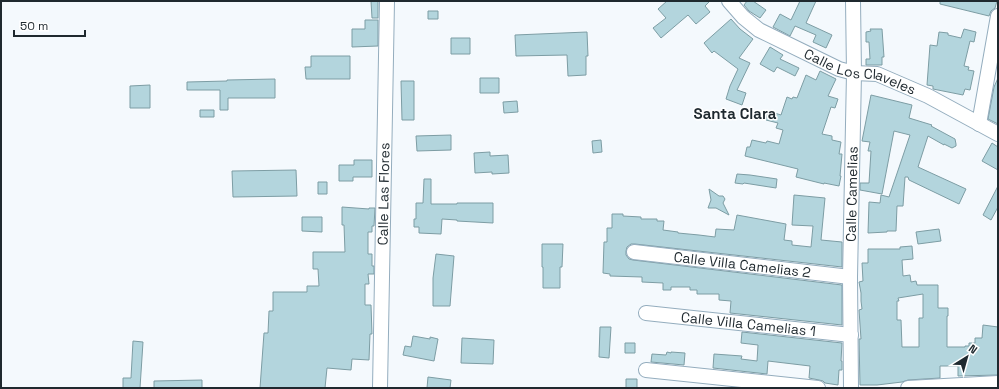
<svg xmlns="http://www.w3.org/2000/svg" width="999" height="389" viewBox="0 0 999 389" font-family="'Space Grotesk',sans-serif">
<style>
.building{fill:#b3d5dd;stroke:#7d9da4;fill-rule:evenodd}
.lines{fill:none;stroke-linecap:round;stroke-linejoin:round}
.minor-casing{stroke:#94adbe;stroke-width:16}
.minor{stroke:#fff;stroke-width:14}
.labels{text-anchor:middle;stroke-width:3;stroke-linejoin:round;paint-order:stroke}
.street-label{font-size:14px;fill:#1f292f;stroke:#fff}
.neighbourhood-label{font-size:15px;font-weight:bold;fill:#1f292f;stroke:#fff}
</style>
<rect width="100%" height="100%" fill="#f4f9fd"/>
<!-- building -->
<path class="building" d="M 371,1 L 378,1 L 378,18 L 372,18 Z
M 667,1 L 710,1 L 705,6 L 710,12 L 696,24 L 688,15 L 661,38 L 653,28 L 666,18 L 658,9 Z
M 747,1 L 753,1 L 766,10 L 760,18 L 749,11 L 744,5 Z
M 800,1 L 816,1 L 806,23 L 832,35 L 826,48 L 813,42 L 816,35 L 795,26 L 790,36 L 773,27 L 780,14 L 791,20 Z
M 940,1 L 997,1 L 995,8 L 991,11 L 989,16 L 940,4 Z
M 428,11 L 438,11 L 438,19 L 428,19 Z
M 731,19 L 740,29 L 753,39 L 739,58 L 750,63 L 737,90 L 746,93 L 742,105 L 726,99 L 730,86 L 738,69 L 714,51 L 712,53 L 704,43 Z
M 365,20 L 378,20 L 378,46 L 352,47 L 352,29 L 365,29 Z
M 870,29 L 882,29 L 884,57 L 882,57 L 882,65 L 866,65 L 866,59 L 870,59 L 869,42 L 866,42 L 866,32 L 871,31 Z
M 964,29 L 976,32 L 974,42 L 970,41 L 964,66 L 969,67 L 968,70 L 974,71 L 970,90 L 965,89 L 963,95 L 933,89 L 933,86 L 927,85 L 930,45 L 937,46 L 939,32 L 948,33 L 948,35 L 961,38 Z
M 587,32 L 588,56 L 586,56 L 586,75 L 568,76 L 567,55 L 516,56 L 515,35 Z
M 451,38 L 470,38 L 470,54 L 451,54 Z
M 770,47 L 783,55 L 780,59 L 799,68 L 795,76 L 777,67 L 774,72 L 760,64 Z
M 311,56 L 350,56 L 350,79 L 306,79 L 305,67 L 311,67 Z
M 820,71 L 836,79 L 828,96 L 838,99 L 835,108 L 831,107 L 822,134 L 832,136 L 832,140 L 841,142 L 839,154 L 842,154 L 840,176 L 841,176 L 839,186 L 824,183 L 824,184 L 796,177 L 798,169 L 745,156 L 747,147 L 750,147 L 752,140 L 766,143 L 767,141 L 779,144 L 783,130 L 776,128 L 778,123 L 766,120 L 768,111 L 781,115 L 787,97 L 792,99 L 793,97 L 797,98 L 806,75 L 816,80 Z
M 480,78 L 499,78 L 499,93 L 480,93 Z
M 998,78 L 998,124 L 988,119 L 994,87 Z
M 275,79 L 275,98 L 228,98 L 228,110 L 220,110 L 220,90 L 187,90 L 187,82 L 227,81 L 227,80 Z
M 401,81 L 414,81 L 414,120 L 402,120 Z
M 150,85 L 150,108 L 130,108 L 130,86 Z
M 871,95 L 912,105 L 909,118 L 932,125 L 931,126 L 955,139 L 956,144 L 956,146 L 952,148 L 944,144 L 944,145 L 928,136 L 918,167 L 966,189 L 959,204 L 909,180 L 908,177 L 905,177 L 903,206 L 897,206 L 896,231 L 887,231 L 887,232 L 868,233 L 869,202 L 880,203 L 881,195 L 889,197 L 910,135 L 894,131 L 882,194 L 860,190 L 860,183 L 869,183 L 871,151 L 868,151 L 870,142 L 862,141 Z
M 517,101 L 518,112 L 504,113 L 503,102 Z
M 200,110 L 214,110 L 214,117 L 200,117 Z
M 451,135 L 451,150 L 417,151 L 416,136 Z
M 601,140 L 602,152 L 593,153 L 592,141 Z
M 992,143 L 998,147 L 998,170 L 982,161 Z
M 490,152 L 490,156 L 508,155 L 509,173 L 492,174 L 492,172 L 475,173 L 474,153 Z
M 354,160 L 372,160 L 372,177 L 353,177 L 353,181 L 339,181 L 339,165 L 354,165 Z
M 296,170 L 297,196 L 233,197 L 232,171 Z
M 737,174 L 750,175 L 777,179 L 776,188 L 744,183 L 743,184 L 735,183 Z
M 424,179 L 431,179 L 431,204 L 457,204 L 457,203 L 493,203 L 493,223 L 457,221 L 457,220 L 442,219 L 441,234 L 419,233 L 419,227 L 414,227 L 414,219 L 416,219 L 416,203 L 423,203 Z
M 318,182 L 327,182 L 327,194 L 318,194 Z
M 998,186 L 998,207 L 991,220 L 983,215 Z
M 709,189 L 719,196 L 723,196 L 725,199 L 723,203 L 729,215 L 716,208 L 708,208 L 711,200 Z
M 794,195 L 825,198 L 821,240 L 842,242 L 842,267 L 635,244 L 631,244 L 627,247 L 626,251 L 626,255 L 629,259 L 633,260 L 842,285 L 842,325 L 730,313 L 731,301 L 719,300 L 719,294 L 697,294 L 697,290 L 690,290 L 690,287 L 671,287 L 671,290 L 663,290 L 663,283 L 642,282 L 642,277 L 610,276 L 610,274 L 603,273 L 604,242 L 607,242 L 607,228 L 612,228 L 612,214 L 623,214 L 623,216 L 641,217 L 641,219 L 657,219 L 657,221 L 664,221 L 663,230 L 678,232 L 678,233 L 699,235 L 715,237 L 716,229 L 734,230 L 737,215 L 786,224 L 784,240 L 792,241 L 792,245 L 811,247 L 813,226 L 792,225 Z
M 342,207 L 369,209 L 369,208 L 375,208 L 374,226 L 372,226 L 372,232 L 368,232 L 368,254 L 372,254 L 372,266 L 374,266 L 374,274 L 368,274 L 369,284 L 365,284 L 365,305 L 371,305 L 372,334 L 370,334 L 369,360 L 352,359 L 351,370 L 327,368 L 325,388 L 260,388 L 264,333 L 268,333 L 269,311 L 273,311 L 273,292 L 307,292 L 307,286 L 319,286 L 318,269 L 313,269 L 313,252 L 345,252 L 344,225 L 342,225 Z
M 302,217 L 322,217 L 322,232 L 302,231 Z
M 939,229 L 941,241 L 918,244 L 916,232 Z
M 542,244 L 563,244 L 562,267 L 560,267 L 560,288 L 543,288 L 543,267 L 542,267 Z
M 912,246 L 913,259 L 902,260 L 903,276 L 910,275 L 911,282 L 916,281 L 917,285 L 938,285 L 938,308 L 948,308 L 948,316 L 947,316 L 947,347 L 965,347 L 965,346 L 969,346 L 969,343 L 975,343 L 975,338 L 982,338 L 983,325 L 998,327 L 998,375 L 958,376 L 958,366 L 940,366 L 940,378 L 908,380 L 902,382 L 877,385 L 860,385 L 859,339 L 861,339 L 859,310 L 862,309 L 861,301 L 861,293 L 859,282 L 863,281 L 862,263 L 868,263 L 868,249 L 900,249 L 900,247 ZM 923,294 L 923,318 L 919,318 L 919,347 L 902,347 L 901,320 L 897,320 L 897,301 L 899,301 L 898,298 Z
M 436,254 L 454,256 L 450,306 L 433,306 L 433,278 Z
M 600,327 L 611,327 L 609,358 L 599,357 Z
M 742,332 L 842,343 L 841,361 L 842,361 L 842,370 L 839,370 L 838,385 L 825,383 L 823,381 L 819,380 L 809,378 L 810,366 L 768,361 L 767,374 L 713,368 L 714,354 L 742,356 L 741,359 L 757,361 L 758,345 L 741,343 Z
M 413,336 L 430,339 L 430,337 L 438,339 L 434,361 L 403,355 L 405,346 L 411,347 Z
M 462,338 L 494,340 L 493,364 L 461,363 Z
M 133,341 L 143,342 L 140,388 L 123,388 L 123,378 L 131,378 Z
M 625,343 L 635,343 L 635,353 L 625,353 Z
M 667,352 L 671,353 L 671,352 L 685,353 L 684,365 L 651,362 L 652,354 L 666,355 Z
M 428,377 L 451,380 L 450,388 L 427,388 Z
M 626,379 L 637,379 L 637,388 L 626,388 Z
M 202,380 L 202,388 L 154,388 L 154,381 Z"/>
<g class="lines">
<!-- minor casing -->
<g class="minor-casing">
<g id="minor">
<path id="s1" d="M 729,1 L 743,17 L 759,30 L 839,69 L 854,73 L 877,74 L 928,96 L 998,134"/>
<path d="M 979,124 L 998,16"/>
<path id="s2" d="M 634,252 L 850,277"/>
<path id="s3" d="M 646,313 L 851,335"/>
<path d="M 646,370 L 818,388"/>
<path id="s4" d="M 380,388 L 387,1"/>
<path id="s5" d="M 851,388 L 850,277 L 854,73 L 853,1"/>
<path d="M 908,388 L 998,383"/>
</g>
</g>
<!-- minor -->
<use href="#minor" class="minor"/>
</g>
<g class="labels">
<!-- street labels -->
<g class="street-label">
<text dy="5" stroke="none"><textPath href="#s1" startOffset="152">Calle Los Claveles</textPath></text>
<text dy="5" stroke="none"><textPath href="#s5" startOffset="194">Calle Camelias</textPath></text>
<text dy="5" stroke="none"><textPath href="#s4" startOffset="194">Calle Las Flores</textPath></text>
<text dy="5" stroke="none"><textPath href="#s2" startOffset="109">Calle Villa Camelias 2</textPath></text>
<text dy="5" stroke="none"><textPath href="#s3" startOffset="103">Calle Villa Camelias 1</textPath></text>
</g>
<!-- neighbourhood labels -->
<g class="neighbourhood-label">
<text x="735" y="119">Santa Clara</text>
</g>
</g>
<!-- border -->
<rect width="999" height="389" fill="none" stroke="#1f292f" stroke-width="4"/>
<!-- north arrow -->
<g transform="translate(967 357) rotate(37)" stroke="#ffffff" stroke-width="3" paint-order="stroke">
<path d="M0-3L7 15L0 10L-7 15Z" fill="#1f292f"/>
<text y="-6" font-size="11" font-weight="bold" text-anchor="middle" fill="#1f292f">N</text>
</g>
<!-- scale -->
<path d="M14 30v6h71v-6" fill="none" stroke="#1f292f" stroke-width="2"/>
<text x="20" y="30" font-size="12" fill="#1f292f" stroke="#ffffff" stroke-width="3" paint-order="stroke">50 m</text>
</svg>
